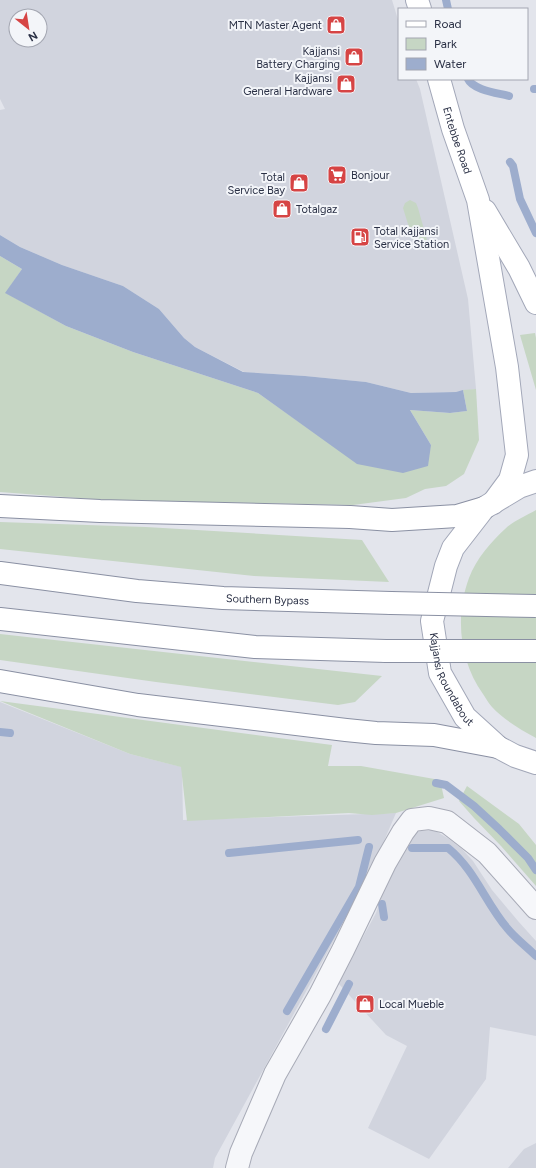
<svg xmlns="http://www.w3.org/2000/svg" width="536" height="1168" viewBox="0 0 536 1168" font-family="Figtree,sans-serif">
<style>
.built{fill:#d1d4de;fill-rule:evenodd}
.green{fill:#c6d6c4}
.water{fill:#9dadcd}
.lines{fill:none;stroke-linecap:round;stroke-linejoin:round}
.stream{stroke:#9dadcd;stroke-width:8}
.minor-casing{stroke:#a8abb7;stroke-width:24}
.major-casing{stroke:#a2a7b8;stroke-width:24}
.highway-casing{stroke:#8a90a3;stroke-width:24}
.minor{stroke:#f6f7fa;stroke-width:22}
.major{stroke:#fff;stroke-width:22}
.highway{stroke:#fff;stroke-width:22}
.highway-bridge-casing{stroke:#8a90a3;stroke-width:24;stroke-linecap:butt}
.highway-bridge{stroke:#fff;stroke-width:22}
.labels{text-anchor:middle;stroke-width:4;stroke-linejoin:round;paint-order:stroke}
.poi-label{font-size:11px;fill:#2a3045;stroke:#f3f5f9;text-anchor:end}
.street-label{font-size:11px;fill:#2a3045;stroke:#f3f5f9}
</style>
<rect width="100%" height="100%" fill="#e3e5ec"/>
<!-- built -->
<path class="built" d="M 0,0 L 392,0 L 399,23 L 399,79 L 416,79 L 420,89 L 468,299 L 476,389 L 456,392 L 411,393 L 366,382 L 305,376 L 244,372 L 195,347 L 184,338 L 159,309 L 123,286 L 62,265 L 20,247 L 0,235 L 0,110 L 5,109 L 0,99 ZM 16,16 L 40,16 L 40,40 L 16,40 Z
M 0,702 L 130,754 L 182,767 L 183,820 L 396,813 L 368,878 L 215,1158 L 213,1168 L 0,1168 Z
M 434,830 L 449,839 L 462,849 L 473,861 L 492,890 L 518,921 L 536,941 L 536,1036 L 490,1027 L 486,1079 L 429,1159 L 368,1128 L 407,1046 L 386,1035 L 338,983 L 376,913 L 389,874 L 411,835 L 420,831 Z
M 536,1143 L 536,1168 L 508,1168 L 524,1149 Z"/>
<!-- green -->
<path class="green" d="M 410,200 L 416,203 L 418,208 L 429,247 L 416,250 L 403,208 L 405,203 Z
M 0,256 L 22,269 L 6,293 L 66,326 L 133,352 L 258,393 L 357,463 L 431,445 L 410,410 L 450,413 L 467,411 L 463,390 L 476,389 L 479,440 L 464,474 L 446,486 L 425,489 L 406,498 L 353,505 L 104,500 L 0,492 Z
M 535,333 L 536,338 L 536,390 L 520,335 Z
M 536,510 L 536,738 C 520,729 504,720 492,707 C 488,703 486,698 483,694 C 459,660 455,616 469,578 C 476,559 491,542 505,529 C 513,521 526,516 536,510 Z
M 0,522 L 146,527 L 362,540 L 389,582 L 254,576 L 0,549 Z
M 0,634 L 382,676 L 355,702 L 338,705 L 156,682 L 0,660 Z
M 0,701 L 332,745 L 328,766 L 361,766 L 440,780 L 444,798 L 396,813 L 372,815 L 349,813 L 187,821 L 181,767 L 130,754 Z
M 467,786 L 519,824 L 536,845 L 536,886 L 501,846 L 474,818 L 459,801 Z"/>
<!-- water -->
<path class="water" d="M 0,235 L 20,247 L 62,265 L 123,286 L 159,309 L 184,338 L 195,347 L 243,372 L 305,376 L 366,382 L 411,393 L 456,392 L 463,390 L 467,411 L 450,413 L 410,410 L 431,445 L 428,466 L 403,473 L 357,464 L 258,393 L 133,352 L 66,326 L 5,293 L 22,269 L 0,256 Z"/>
<g class="lines">
<!-- stream -->
<path class="stream" d="M 446,0 L 448,9
M 468,79 C 473,90 498,93 509,96
M 534,89 L 536,89
M 510,162 L 513,166 L 520,199 L 536,233
M 0,732 L 10,733
M 436,783 L 446,785 L 474,806 L 499,829 L 528,858 L 536,870
M 412,848 L 448,848 C 475,870 485,902 507,928 C 515,938 527,947 536,956
M 229,853 L 358,840
M 382,904 L 384,917
M 287,1011 L 359,887 L 369,847
M 326,1029 L 349,984"/>
<!-- minor casing -->
<g class="minor-casing">
<path id="minor" d="M 237,1168 L 241,1153 L 275,1074 L 320,995 L 343,950 L 385,863 L 403,832 L 412,820 L 429,818 L 447,822 L 487,853 L 536,908"/>
</g>
<!-- major casing -->
<g class="major-casing">
<g id="major">
<path d="M 417,0 L 420,9"/>
<path id="s1" d="M 439,79 L 453,129 L 478,200 L 507,367 L 517,455 L 510,480 L 493,503"/>
<path d="M 485,211 L 519,268 L 536,303"/>
<path id="s2" d="M 536,481 L 519,487 L 484,508 L 453,548 L 446,566 L 432,621 L 440,673 L 465,717 L 498,747 L 515,756 L 536,763"/>
</g>
</g>
<!-- highway casing -->
<g class="highway-casing">
<g id="highway">
<path d="M 0,506 L 100,511 L 350,517 L 392,520 L 457,516 L 484,508"/>
<path id="s3" d="M 0,573 L 137,591 L 223,598 L 391,603"/>
<path d="M 0,619 L 255,647 L 386,651"/>
<path d="M 0,681 L 138,705 L 346,730 L 376,733 L 434,735 L 498,747"/>
</g>
</g>
<!-- minor -->
<use href="#minor" class="minor"/>
<!-- major -->
<use href="#major" class="major"/>
<!-- highway -->
<use href="#highway" class="highway"/>
<!-- highway-bridge casing -->
<g class="highway-bridge-casing">
<path id="highway-bridge" d="M 391,603 L 536,606
M 386,651 L 536,651"/>
</g>
<!-- highway-bridge -->
<use href="#highway-bridge" class="highway-bridge"/>
</g>
<!-- icons -->
<defs>
<g id="shop-square" transform="scale(1)"><rect x="-9" y="-9" width="18" height="18" rx="4" fill="#d64444" stroke="#f3f5f9"/><path d="M-5-2.5h2.3a2.7 3.5 0 0 1 5.4 0H5L5.5 6h-11ZM-1.5-2.5h3a1.5 2.3 0 0 0-3 0Z" fill="#fff"/></g>
<g id="supermarket-square" transform="scale(1)"><rect x="-9" y="-9" width="18" height="18" rx="4" fill="#d64444" stroke="#f3f5f9"/><path d="M-6-5.5h2.5l.6 2H6L4.5 2H-2.5L-4.4-4H-6ZM-1.5 3.2a1.3 1.3 0 1 0 .1 0ZM3 3.2a1.3 1.3 0 1 0 .1 0Z" fill="#fff"/></g>
<g id="fuel-square" transform="scale(1)"><rect x="-9" y="-9" width="18" height="18" rx="4" fill="#d64444" stroke="#f3f5f9"/><path d="M-5.5-6h7V0h2V4h1.3V-2.5L3-4.5l.8-.8L6-3V5H2.5V1h-1V6h-7ZM-4.2-4.7v3.2H.2V-4.7Z" fill="#fff"/></g>
</defs>
<g fill-rule="evenodd">
<use href="#shop-square" x="336" y="25"/>
<use href="#shop-square" x="354" y="57"/>
<use href="#shop-square" x="346" y="84"/>
<use href="#supermarket-square" x="337" y="175"/>
<use href="#shop-square" x="299" y="183"/>
<use href="#shop-square" x="282" y="209"/>
<use href="#fuel-square" x="360" y="237"/>
<use href="#shop-square" x="365" y="1004"/>
</g>
<g class="labels">
<!-- poi labels -->
<g class="poi-label">
<text x="322" y="29">MTN Master Agent</text>
<text x="340" y="55">Kajjansi<tspan x="340" dy="13">Battery Charging</tspan></text>
<text x="332" y="82">Kajjansi<tspan x="332" dy="13">General Hardware</tspan></text>
<text x="351" y="179" text-anchor="start">Bonjour</text>
<text x="285" y="181">Total<tspan x="285" dy="13">Service Bay</tspan></text>
<text x="296" y="213" text-anchor="start">Totalgaz</text>
<text x="374" y="235" text-anchor="start">Total Kajjansi<tspan x="374" dy="13">Service Station</tspan></text>
<text x="379" y="1008" text-anchor="start">Local Mueble</text>
</g>
<!-- street labels -->
<g class="street-label">
<text dy="4" stroke="none"><textPath href="#s1" startOffset="64">Entebbe Road</textPath></text>
<text dy="4" stroke="none"><textPath href="#s3" startOffset="269">Southern Bypass</textPath></text>
<text dy="4" stroke="none"><textPath href="#s2" startOffset="248">Kajjansi Roundabout</textPath></text>
</g>
</g>
<!-- legend -->
<rect x="398" y="8" width="130" height="72" fill="#f3f5f9" stroke="#a3a6b1"/>
<rect x="406" y="21" width="20" height="6" fill="#ffffff" stroke="#a3a6b1"/>
<text x="434" y="28" font-size="12" fill="#2a3045">Road</text>
<rect x="406" y="38" width="20" height="12" fill="#c6d6c4" stroke="#a3a6b1"/>
<text x="434" y="48" font-size="12" fill="#2a3045">Park</text>
<rect x="406" y="58" width="20" height="12" fill="#9dadcd" stroke="#a3a6b1"/>
<text x="434" y="68" font-size="12" fill="#2a3045">Water</text>
<!-- north arrow -->
<g transform="translate(28 28) rotate(150)"><circle r="19" fill="#f3f5f9" stroke="#a3a6b1"/>
<path d="M0-3L7 15L0 10L-7 15Z" fill="#d64444"/>
<text y="-6" font-size="11" font-weight="bold" text-anchor="middle" fill="#2a3045">N</text>
</g>
</svg>
